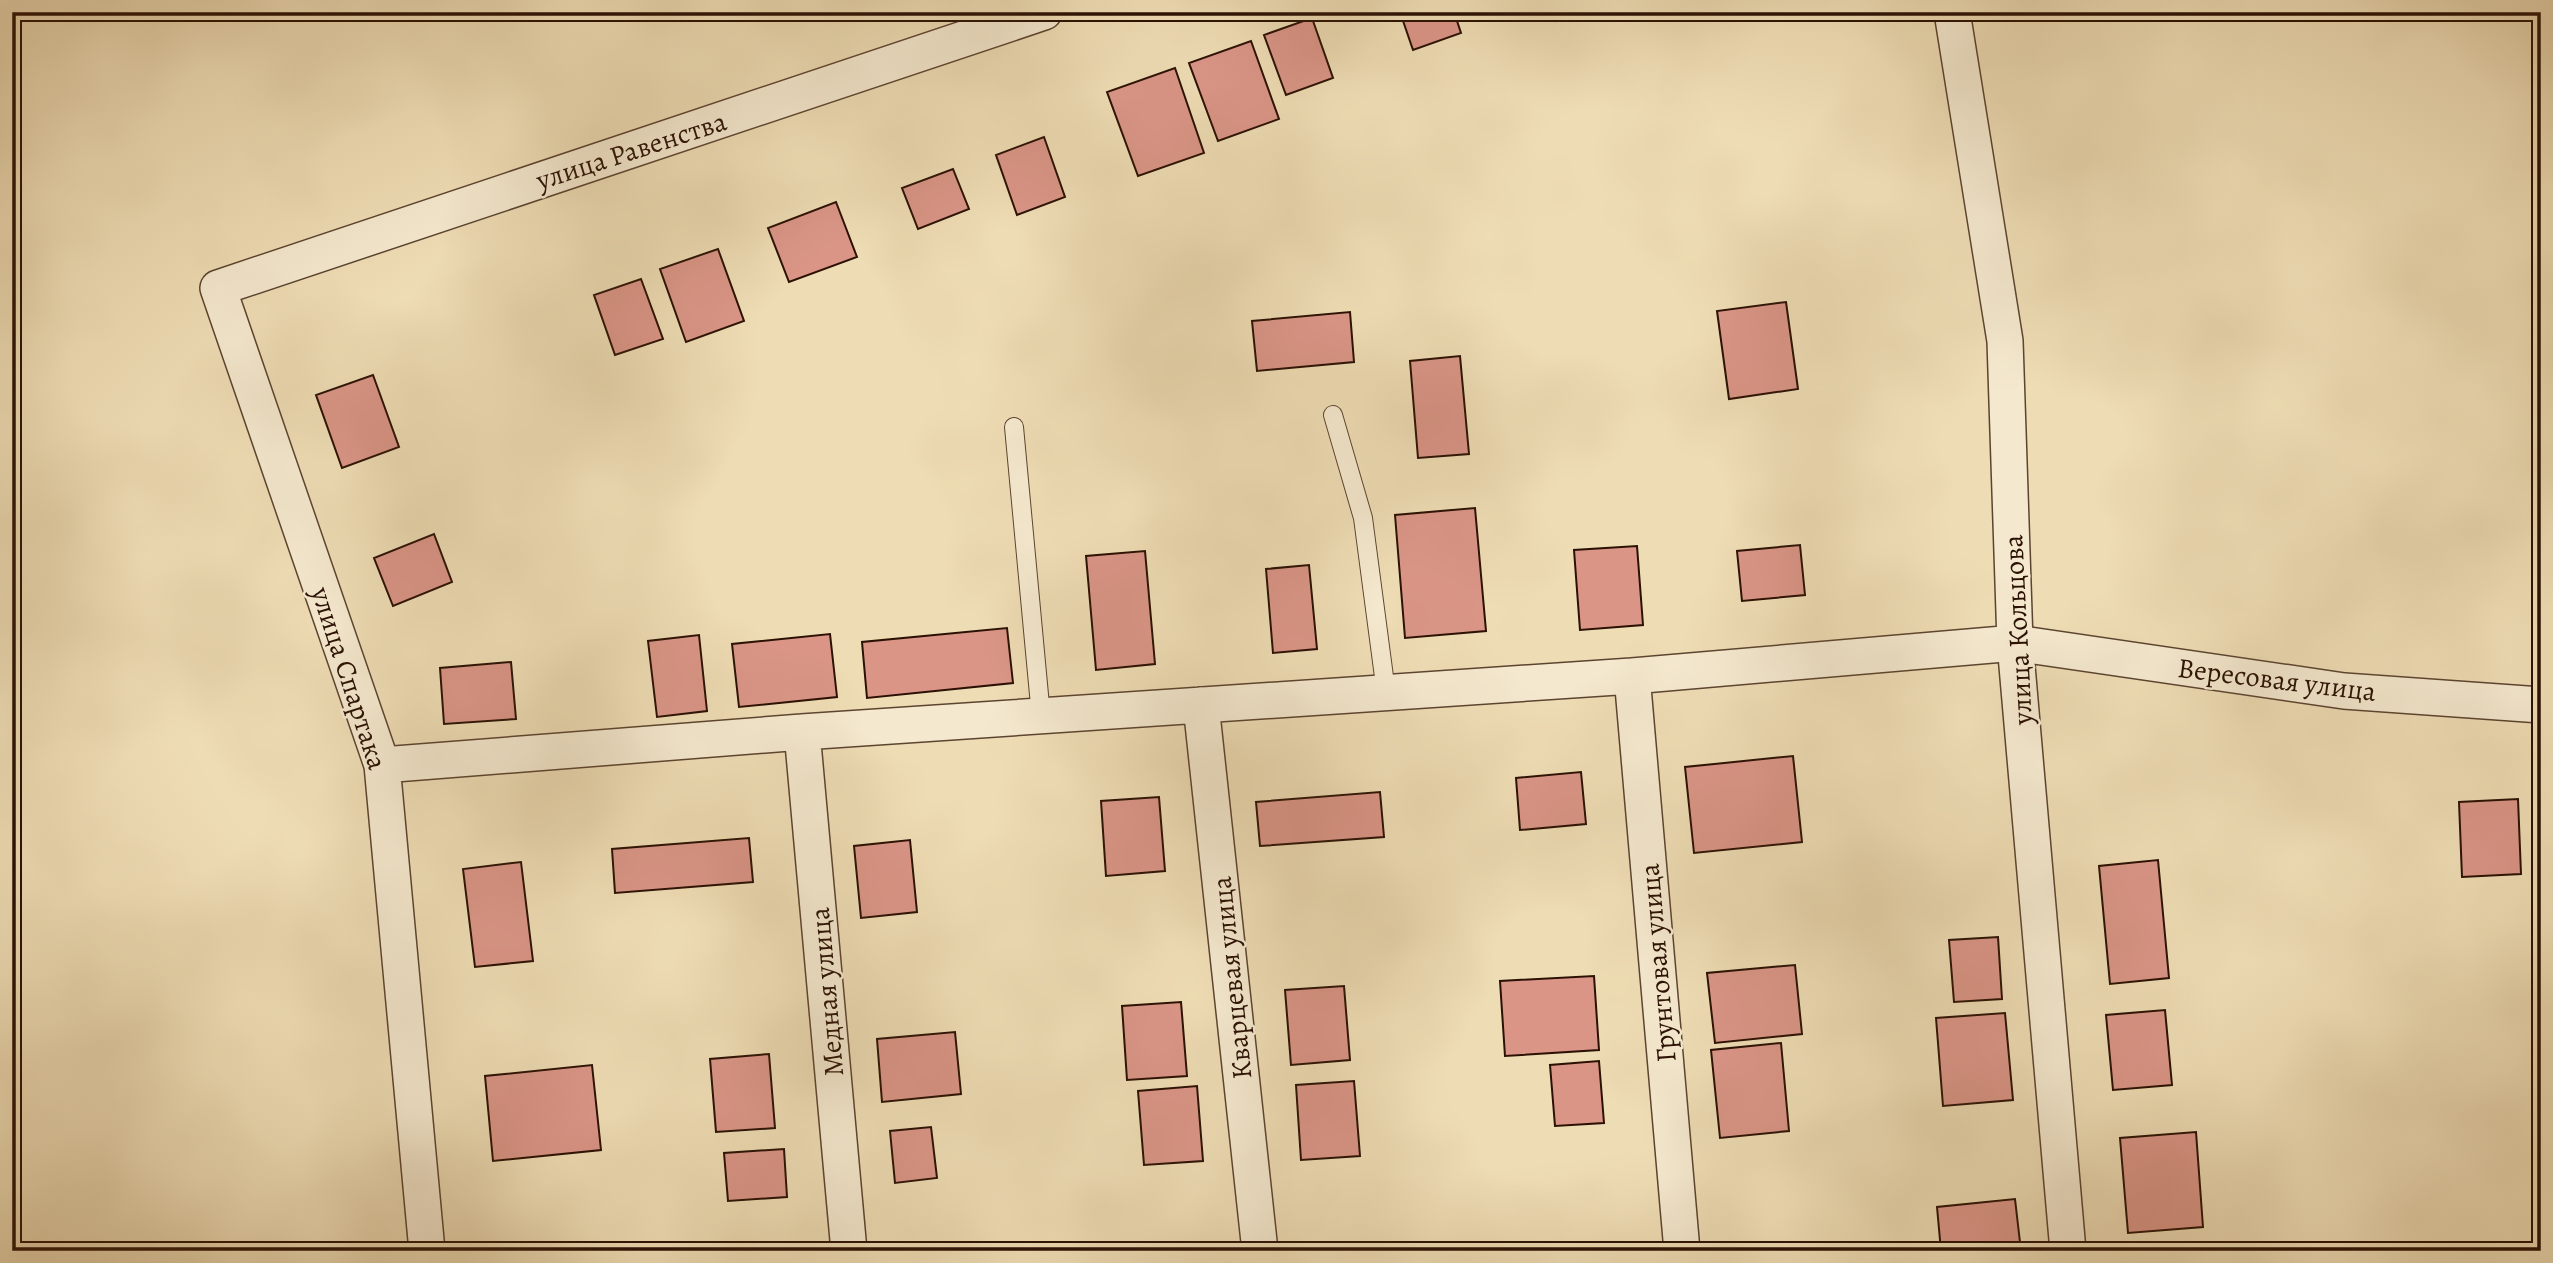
<svg xmlns="http://www.w3.org/2000/svg" width="2553" height="1263" viewBox="0 0 2553 1263" font-family="Alegreya,serif">
<style>
.building{fill:#da9587;stroke:#2b1104;stroke-width:2}
.lines{fill:none;stroke-linecap:round;stroke-linejoin:round}
.service-casing{stroke:#5c4430;stroke-width:20}
.minor-casing{stroke:#5c4430;stroke-width:38}
.service{stroke:#f4e8ce;stroke-width:18}
.minor{stroke:#f4e8ce;stroke-width:35}
.labels{text-anchor:middle;stroke-width:5;stroke-linejoin:round;paint-order:stroke}
.street-label{font-size:28px;fill:#2b1104;stroke:#f4e8ce}
</style>
<rect width="100%" height="100%" fill="#eedcb4"/>
<filter id="stains"><feTurbulence type="fractalNoise" baseFrequency=".00286" numOctaves="4"/><feColorMatrix values="0 0 0 0 .2 0 0 0 0 .09 0 0 0 0 .02 0 0 0 .5 -.17"/></filter>
<radialGradient id="worn" r=".72"><stop offset=".6" stop-color="#630" stop-opacity="0"/><stop offset="1" stop-color="#630" stop-opacity=".3"/></radialGradient>
<!-- building -->
<path class="building" d="M 1400,12 L 1454,12 L 1461,33 L 1413,50 Z
M 1553,12 L 1579,12 L 1556,21 Z
M 1312,18 L 1333,78 L 1286,95 L 1264,35 Z
M 1251,41 L 1279,119 L 1218,141 L 1189,63 Z
M 1175,68 L 1204,153 L 1138,176 L 1107,92 Z
M 1044,137 L 1065,197 L 1017,215 L 996,155 Z
M 953,169 L 969,209 L 918,229 L 902,188 Z
M 836,202 L 857,257 L 789,282 L 768,228 Z
M 718,249 L 744,321 L 686,342 L 660,269 Z
M 641,279 L 663,339 L 615,355 L 594,295 Z
M 1786,302 L 1798,389 L 1729,399 L 1717,311 Z
M 1350,312 L 1354,362 L 1257,371 L 1252,321 Z
M 1460,356 L 1469,454 L 1418,458 L 1410,361 Z
M 373,375 L 399,447 L 342,468 L 316,395 Z
M 1475,508 L 1486,631 L 1405,638 L 1395,515 Z
M 434,534 L 452,582 L 393,606 L 374,558 Z
M 1800,545 L 1805,595 L 1742,601 L 1737,551 Z
M 1637,546 L 1643,625 L 1580,630 L 1574,550 Z
M 1145,551 L 1155,664 L 1096,670 L 1086,556 Z
M 1309,565 L 1317,649 L 1273,653 L 1266,569 Z
M 1007,628 L 1013,683 L 867,698 L 862,642 Z
M 830,634 L 837,697 L 739,707 L 732,644 Z
M 699,635 L 707,711 L 657,717 L 648,641 Z
M 511,662 L 516,719 L 444,724 L 440,668 Z
M 1793,756 L 1802,842 L 1694,853 L 1685,767 Z
M 1581,772 L 1586,824 L 1520,830 L 1516,778 Z
M 1380,792 L 1384,837 L 1260,846 L 1256,802 Z
M 1159,797 L 1165,871 L 1106,876 L 1101,801 Z
M 2518,799 L 2521,874 L 2462,877 L 2459,802 Z
M 749,838 L 753,882 L 615,893 L 612,849 Z
M 910,840 L 917,912 L 861,918 L 854,846 Z
M 2158,860 L 2169,978 L 2110,984 L 2099,866 Z
M 521,862 L 533,961 L 475,967 L 463,869 Z
M 1998,937 L 2002,999 L 1954,1002 L 1949,940 Z
M 1795,965 L 1802,1034 L 1715,1043 L 1707,973 Z
M 1594,976 L 1599,1050 L 1505,1056 L 1500,981 Z
M 1344,986 L 1350,1060 L 1291,1065 L 1285,990 Z
M 1181,1002 L 1187,1076 L 1127,1080 L 1122,1006 Z
M 2165,1010 L 2172,1085 L 2113,1090 L 2106,1015 Z
M 2005,1013 L 2013,1100 L 1943,1106 L 1936,1018 Z
M 955,1032 L 961,1094 L 882,1102 L 877,1039 Z
M 1781,1043 L 1789,1131 L 1720,1138 L 1711,1050 Z
M 769,1054 L 775,1128 L 716,1132 L 710,1059 Z
M 1599,1061 L 1604,1123 L 1555,1126 L 1550,1065 Z
M 592,1065 L 601,1150 L 493,1161 L 485,1076 Z
M 1354,1081 L 1360,1156 L 1301,1160 L 1296,1085 Z
M 1197,1086 L 1203,1161 L 1144,1165 L 1138,1091 Z
M 931,1127 L 937,1178 L 895,1183 L 890,1131 Z
M 2196,1132 L 2203,1227 L 2128,1233 L 2120,1138 Z
M 784,1149 L 787,1197 L 728,1201 L 724,1153 Z
M 2015,1199 L 2021,1251 L 1941,1251 L 1937,1207 Z"/>
<g class="lines">
<!-- service casing -->
<g class="service-casing">
<path id="service" d="M 1333,415 L 1363,518 L 1386,692
M 1014,427 L 1041,716"/>
</g>
<!-- minor casing -->
<g class="minor-casing">
<path id="minor" d="M 1952,12 L 2005,341 L 2015,643 L 2068,1251
M 1632,676 L 1682,1251
M 1201,705 L 1260,1251
M 802,732 L 849,1251
M 382,765 L 802,732 L 1632,676 L 2015,643 L 2344,691 L 2541,705
M 427,1251 L 382,765 L 218,288 L 1044,12"/>
</g>
<!-- service -->
<use href="#service" class="service"/>
<!-- minor -->
<use href="#minor" class="minor"/>
</g>
<g class="labels">
<!-- street labels -->
<g class="street-label">
<text transform="translate(631 150) rotate(-18)" y="10">улица Равенства</text>
<text transform="translate(2017 630) rotate(-93)" y="10">улица Кольцова</text>
<text transform="translate(350 678) rotate(72)" y="10">улица Спартака</text>
<text transform="translate(2277 679) rotate(7)" y="10">Вересовая улица</text>
<text transform="translate(1657 963) rotate(-95)" y="10">Грунтовая улица</text>
<text transform="translate(1231 978) rotate(-96)" y="10">Кварцевая улица</text>
<text transform="translate(826 992) rotate(-95)" y="10">Медная улица</text>
</g>
</g>
<!-- margin -->
<rect width="2553" height="1263" fill="none" stroke="#eedcb4" stroke-width="42"/>
<rect x="14" y="14" width="2525" height="1235" fill="none" stroke="#2b1104" stroke-width="3.5"/>
<rect x="21" y="21" width="2511" height="1221" fill="none" stroke="#2b1104" stroke-width="2"/>
<rect width="100%" height="100%" filter="url(#stains)"/>
<rect width="100%" height="100%" fill="url(#worn)"/>
</svg>
